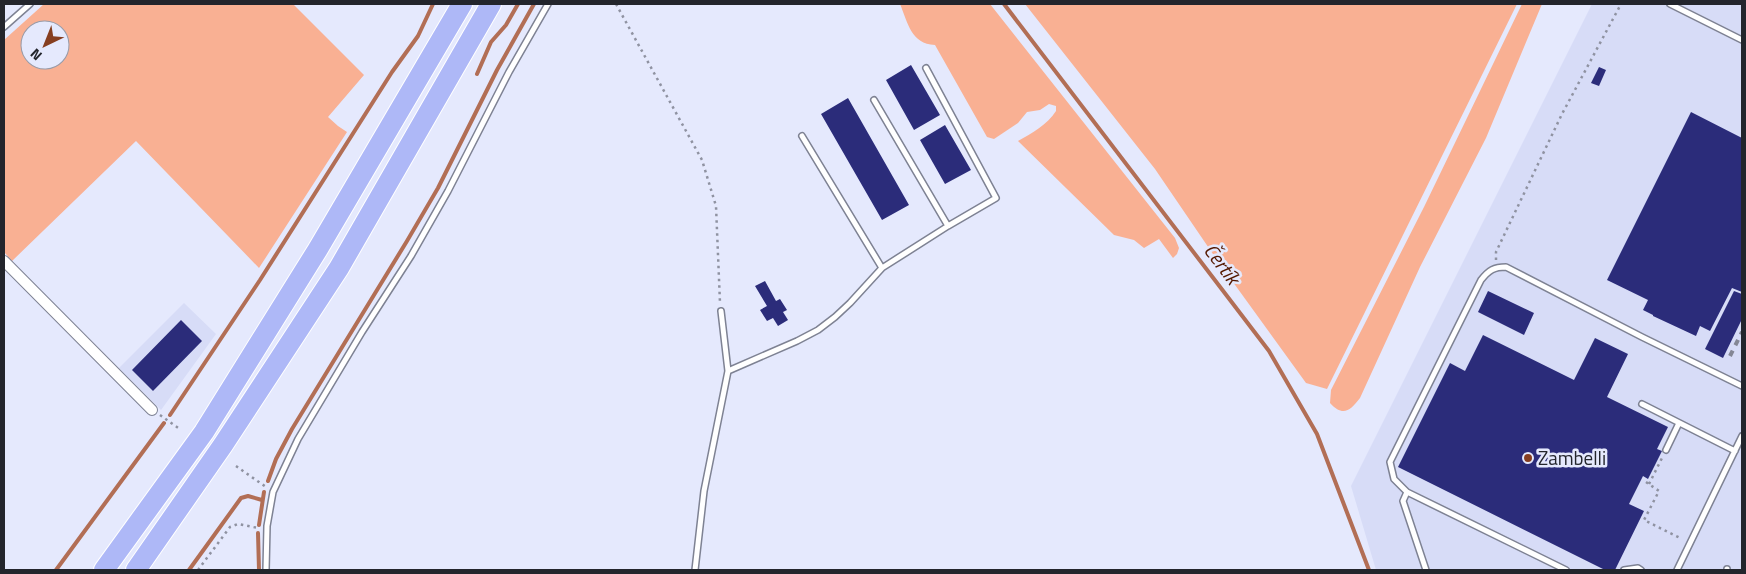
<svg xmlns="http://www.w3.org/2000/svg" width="1746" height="574" viewBox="0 0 1746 574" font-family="'Titillium Web',sans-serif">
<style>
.built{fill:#d7dcf7}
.green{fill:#f9b093;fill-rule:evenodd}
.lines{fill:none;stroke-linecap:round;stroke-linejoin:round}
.stream{stroke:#b26e55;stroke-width:4}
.building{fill:#2b2c7a}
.lane-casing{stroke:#7e8293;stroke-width:8}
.street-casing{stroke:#7e8293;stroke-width:12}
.highway-casing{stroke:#fff;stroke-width:22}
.path{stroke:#8f92a1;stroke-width:2.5;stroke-dasharray:2.5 4;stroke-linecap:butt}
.lane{stroke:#fff;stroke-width:5}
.street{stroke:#fff;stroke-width:10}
.highway{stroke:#aeb8f7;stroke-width:20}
.rail{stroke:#848795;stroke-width:4;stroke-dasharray:6 6;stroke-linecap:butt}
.poi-dot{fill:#863e20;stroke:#e5e9fd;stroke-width:2}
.labels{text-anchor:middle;stroke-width:5;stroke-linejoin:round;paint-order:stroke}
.poi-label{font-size:19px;fill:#23252c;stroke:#e5e9fd;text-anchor:start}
.water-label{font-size:20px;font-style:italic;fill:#541800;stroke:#e5e9fd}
</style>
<rect width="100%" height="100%" fill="#e5e9fd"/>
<!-- built -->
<path class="built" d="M 1592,4 L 1742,4 L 1742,570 L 1376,570 L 1351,486 Z
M 184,303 L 216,334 L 161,410 L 119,368 Z"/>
<!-- green -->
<path class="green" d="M 44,4 L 293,4 L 364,75 L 328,117 L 338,126 L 347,132 L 259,268 L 136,141 L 12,261 L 4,252 L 4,40 ZM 30,30 L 60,30 L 60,60 L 30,60 Z
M 900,4 L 990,4 L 1175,238 L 1179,248 L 1177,254 L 1173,258 L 1159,239 L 1144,248 L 1134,240 L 1114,235 L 1018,141 C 1032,133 1047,125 1056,111 L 1056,106 L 1049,104 L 1040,110 L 1027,112 L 1018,123 L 994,139 L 987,137 L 935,45 C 911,44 908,23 900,4 Z
M 1025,4 L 1517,4 L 1327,389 L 1306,383 L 1217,260 L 1155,169 Z
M 1522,4 L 1542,4 L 1486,138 L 1420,267 L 1360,398 C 1350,411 1343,417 1330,403 L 1331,390 L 1424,207 Z"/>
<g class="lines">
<!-- stream -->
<path class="stream" d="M 1004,4 L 1269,351 L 1317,434 L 1369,570
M 477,74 L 491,42 L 506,25 L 518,4
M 170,415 L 260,280 L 392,72 L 418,36 L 433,4
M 268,481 L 276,459 L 292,429 L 407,241 L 438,188 L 497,70 L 534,4
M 259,525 L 264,492
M 258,533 L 259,570
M 56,570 L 164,423
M 189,570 L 241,498 L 248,496 L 262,500"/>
</g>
<!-- building -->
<path class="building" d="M 911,65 L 940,115 L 914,130 L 886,80 Z
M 1599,67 L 1606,70 L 1599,86 L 1591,83 Z
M 848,98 L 909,205 L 882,220 L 821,114 Z
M 1691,112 L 1742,138 L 1742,292 L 1732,288 L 1710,331 L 1700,326 L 1696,336 L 1653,316 L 1653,315 L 1643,310 L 1648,300 L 1607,280 Z
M 945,125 L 971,170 L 945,184 L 920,140 Z
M 765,281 L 776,301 L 780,299 L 787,310 L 783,312 L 788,320 L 778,326 L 773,318 L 767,321 L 760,310 L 767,306 L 755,286 Z
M 1488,291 L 1534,313 L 1524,335 L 1478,312 Z
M 1734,291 L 1742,294 L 1742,319 L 1723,358 L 1705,349 Z
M 181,320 L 202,341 L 153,391 L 132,370 Z
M 1483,335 L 1574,380 L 1595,338 L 1628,354 L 1607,397 L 1668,427 L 1657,449 L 1662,451 L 1648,479 L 1643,476 L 1629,504 L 1644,511 L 1615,570 L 1605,570 L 1398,467 L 1450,363 L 1465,371 Z"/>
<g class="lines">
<!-- lane casing -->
<g class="lane-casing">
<path id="lane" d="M 1670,4 L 1742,40
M 4,27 L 30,4
M 926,68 L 996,198 L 948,226
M 802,136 L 882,268 L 948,226 L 874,100
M 728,371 L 797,341 L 818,330 L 835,317 L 850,303 L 882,268
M 1642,404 L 1735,451
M 1666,450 L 1679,423
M 1407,492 L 1403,501 L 1426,570
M 266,570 L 267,526 L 273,492 L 298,439 L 362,332 L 411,256 L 448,191 L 509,72 L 548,4
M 695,570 L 704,491 L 728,371 L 721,311
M 1566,570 L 1407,492 L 1394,479 L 1390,462 L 1481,280 C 1489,270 1494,267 1506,267 L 1642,337 L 1742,386
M 1624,570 L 1638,568 L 1641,570
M 1677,570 L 1742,436
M 1727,570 L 1727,569"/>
</g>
<!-- street casing -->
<g class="street-casing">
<path id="street" d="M 4,261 L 152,410"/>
</g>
<!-- highway casing -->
<g class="highway-casing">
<path id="highway" d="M 104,570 L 204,432 L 318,249 L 462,4
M 136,570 L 223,445 L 339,268 L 491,4"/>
</g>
<!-- path -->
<path class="path" d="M 616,4 L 702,160 L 716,206 L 720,303
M 1496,260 L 1496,252 L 1562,114 L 1621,4
M 160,415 L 181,430
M 236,466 L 266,487
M 1646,482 L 1659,491 L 1644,520 L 1682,539
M 1649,484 L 1663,456
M 198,570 L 230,527 L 238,524 L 258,528"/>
<!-- lane -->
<use href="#lane" class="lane"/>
<!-- street -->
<use href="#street" class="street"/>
<!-- highway -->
<use href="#highway" class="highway"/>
<!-- rail -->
<path class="rail" d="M 1730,356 L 1742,332"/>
</g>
<!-- markers -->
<circle class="poi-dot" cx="1528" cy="458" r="5"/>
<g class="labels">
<!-- poi labels -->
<g class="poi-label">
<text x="1538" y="465">Zambelli</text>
</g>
<!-- water labels -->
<g class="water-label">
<text transform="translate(1222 264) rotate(53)" y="7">Čertík</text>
</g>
</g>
<!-- border -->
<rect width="1746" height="574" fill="none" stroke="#23252c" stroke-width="10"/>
<!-- north arrow -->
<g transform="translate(45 45) rotate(223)"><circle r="24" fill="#e5e9fd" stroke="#979ba9"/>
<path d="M0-4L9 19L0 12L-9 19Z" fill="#863e20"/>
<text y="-8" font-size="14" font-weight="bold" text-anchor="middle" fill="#23252c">N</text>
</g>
</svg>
